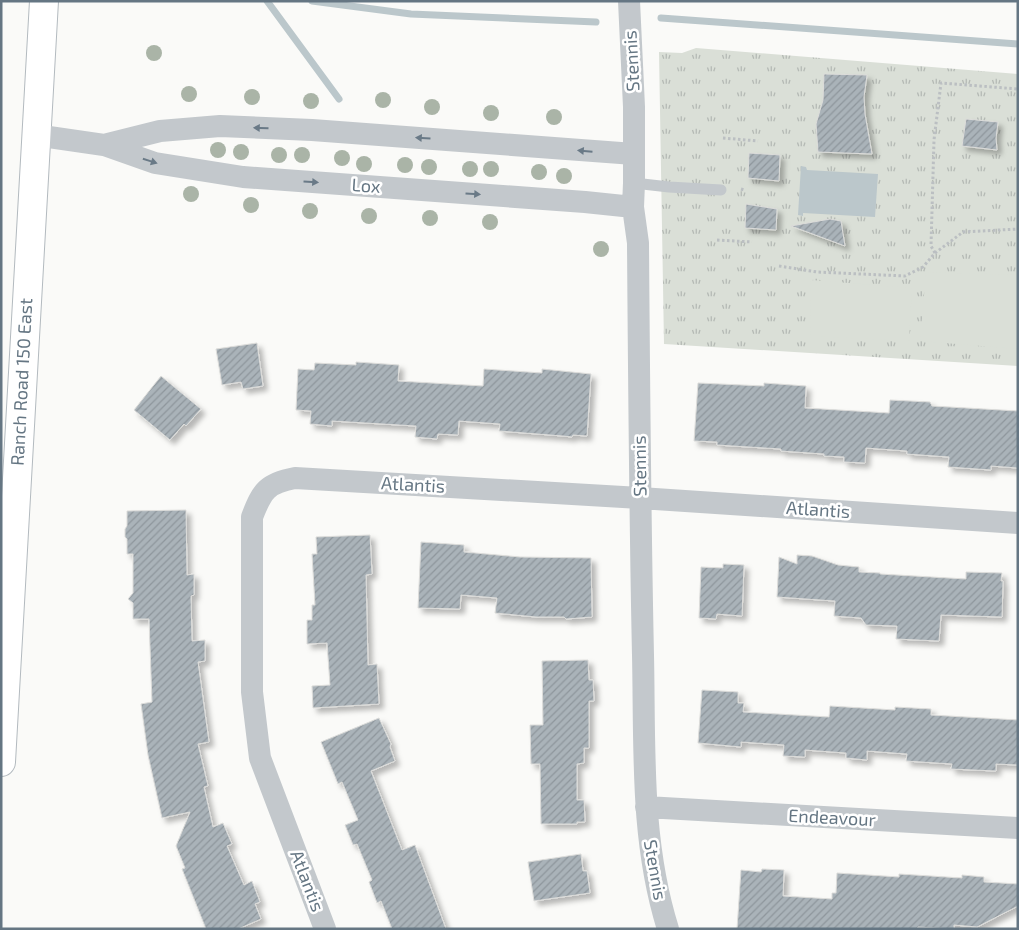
<svg xmlns="http://www.w3.org/2000/svg" width="1019" height="930" viewBox="0 0 1019 930" font-family="'Exo 2',sans-serif">
<style>
.grass{fill:url(#grass-tufts)}
.pitch{fill:#dadfd7}
.water{fill:#bbc7cb}
.lines{fill:none;stroke-linecap:round;stroke-linejoin:round}
.stream{stroke:#bbc7cb;stroke-width:7}
.building{fill:url(#building-hatch);stroke:#dcdcda;filter:url(#shadow)}
.secondary-casing{stroke:#b3babf;stroke-width:30}
.path{stroke:#bbbfc2;stroke-width:3;stroke-dasharray:2.5 2.5;stroke-linecap:butt}
.lane{stroke:#c3c8cc;stroke-width:11}
.street{stroke:#c3c8cc;stroke-width:22}
.secondary{stroke:#fff;stroke-width:28}
.tree{fill:#aab4a7}
.oneway{fill:#6a7a87}
.labels{text-anchor:middle;stroke-width:5;stroke-linejoin:round;paint-order:stroke}
.street-label{font-size:18px;fill:#657683;stroke:#fff}
</style>
<defs>
<pattern id="grass-tufts" width="24" height="20" patternUnits="userSpaceOnUse" patternTransform="scale(1.25)"><rect width="24" height="20" fill="#dadfd7"/><path d="M3 7l-1-3M5 7V3M7 7l1-3M15 17l-1-3M17 17v-4M19 17l1-3" fill="none" stroke="#b4b9b4"/></pattern>
<pattern id="building-hatch" width="6" height="6" patternUnits="userSpaceOnUse" patternTransform="scale(1.25)"><rect width="6" height="6" fill="#aab3b9"/><path d="M-1 1l2-2M0 6l6-6M5 7l2-2" fill="none" stroke="#8e969c"/></pattern>
<filter id="shadow"><feDropShadow dx="4.5" dy="4.5" stdDeviation="2.5" flood-color="#0004"/></filter>
</defs>
<rect width="100%" height="100%" fill="#fafaf8"/>
<!-- grass -->
<path class="grass" d="M 696,48 L 1018,74 L 1018,366 L 664,344 L 659,52 L 682,53 Z"/>
<!-- pitch -->
<path class="pitch" d="M 926,272 L 1018,275 L 1018,349 L 920,341 Z
M 811,280 L 912,288 L 909,341 L 810,336 Z"/>
<!-- water -->
<path class="water" d="M 801,166 L 806,167 L 807,170 L 878,174 L 875,217 L 803,213 L 803,216 L 798,215 Z"/>
<g class="lines">
<!-- stream -->
<path class="stream" d="M 267,1 L 339,99
M 312,1 L 411,14 L 596,22
M 661,18 L 1018,44"/>
</g>
<!-- building -->
<path class="building" d="M 824,74 L 867,75 L 864,97 L 865,114 L 872,154 L 818,152 L 816,124 L 823,100 Z
M 966,119 L 998,122 L 996,138 L 997,150 L 962,146 Z
M 749,153 L 780,155 L 779,181 L 748,178 Z
M 746,204 L 777,209 L 776,230 L 745,228 Z
M 830,219 L 841,221 L 845,246 L 791,226 Z
M 257,343 L 263,386 L 243,389 L 241,382 L 222,385 L 216,349 Z
M 356,362 L 399,365 L 398,381 L 483,386 L 484,369 L 542,373 L 542,369 L 591,374 L 587,436 L 573,435 L 572,437 L 563,436 L 499,431 L 500,424 L 459,421 L 458,435 L 438,434 L 437,439 L 415,437 L 416,426 L 332,421 L 332,426 L 310,424 L 311,411 L 296,410 L 298,369 L 314,370 L 315,363 L 356,365 Z
M 161,376 L 201,409 L 186,426 L 184,424 L 170,440 L 134,410 Z
M 698,383 L 764,386 L 764,383 L 806,386 L 805,408 L 889,413 L 890,400 L 930,402 L 932,406 L 1018,411 L 1018,468 L 991,466 L 991,470 L 948,467 L 949,457 L 907,454 L 907,451 L 866,448 L 865,463 L 844,462 L 844,457 L 824,456 L 824,454 L 781,451 L 781,449 L 717,445 L 717,442 L 694,441 Z
M 186,510 L 187,575 L 194,574 L 194,595 L 191,596 L 192,641 L 205,640 L 205,661 L 198,662 L 209,742 L 198,744 L 208,786 L 204,787 L 213,827 L 223,823 L 232,844 L 227,846 L 244,885 L 252,881 L 260,902 L 255,904 L 261,919 L 238,929 L 206,929 L 182,869 L 185,868 L 176,846 L 190,812 L 162,818 L 148,755 L 145,733 L 141,704 L 152,702 L 149,619 L 133,619 L 133,603 L 128,599 L 133,593 L 133,554 L 127,554 L 127,539 L 125,537 L 125,529 L 127,526 L 127,511 Z
M 370,535 L 372,574 L 366,575 L 368,665 L 377,664 L 379,704 L 313,708 L 312,686 L 330,685 L 327,643 L 307,644 L 307,620 L 312,620 L 312,605 L 315,605 L 312,554 L 317,554 L 316,537 Z
M 421,542 L 464,545 L 464,552 L 520,557 L 591,558 L 592,617 L 566,619 L 564,617 L 536,617 L 495,613 L 497,598 L 461,595 L 460,609 L 418,608 Z
M 797,555 L 812,556 L 838,565 L 859,567 L 859,572 L 880,573 L 880,574 L 966,579 L 966,572 L 1002,573 L 1001,581 L 1003,581 L 1002,617 L 941,615 L 939,641 L 896,639 L 897,626 L 866,625 L 861,618 L 834,616 L 835,601 L 777,597 L 779,557 L 797,564 Z
M 723,564 L 744,565 L 742,616 L 717,614 L 716,619 L 699,618 L 701,567 L 723,568 Z
M 588,660 L 589,680 L 593,680 L 594,701 L 589,701 L 589,748 L 584,748 L 584,763 L 577,764 L 577,800 L 584,800 L 585,822 L 577,822 L 577,824 L 541,824 L 540,764 L 531,764 L 530,725 L 543,725 L 542,661 Z
M 702,690 L 738,692 L 738,703 L 744,703 L 743,712 L 829,717 L 830,706 L 895,710 L 895,707 L 931,709 L 931,715 L 1018,720 L 1018,765 L 996,764 L 996,771 L 951,769 L 952,764 L 906,761 L 907,754 L 867,751 L 867,760 L 846,758 L 846,753 L 805,750 L 805,757 L 783,756 L 784,745 L 741,742 L 741,747 L 698,743 Z
M 379,718 L 391,744 L 390,747 L 395,761 L 371,771 L 402,850 L 415,845 L 446,929 L 392,929 L 381,901 L 377,903 L 369,882 L 372,880 L 357,844 L 353,845 L 345,825 L 358,820 L 342,782 L 338,784 L 321,742 Z
M 581,854 L 583,871 L 587,871 L 590,893 L 534,901 L 528,862 Z
M 762,869 L 784,870 L 783,896 L 832,899 L 832,893 L 836,893 L 837,873 L 899,877 L 899,874 L 962,878 L 962,875 L 984,877 L 984,882 L 1018,884 L 1018,906 L 977,927 L 954,925 L 954,929 L 918,927 L 917,929 L 737,929 L 741,870 L 761,872 Z"/>
<g class="lines">
<!-- secondary casing -->
<g class="secondary-casing">
<path id="secondary" d="M 1,762 L 44,1"/>
</g>
<!-- path -->
<path class="path" d="M 723,138 L 758,141
M 741,189 L 744,190
M 717,240 L 752,242
M 935,253 L 931,246 L 934,140 L 941,83 L 1018,89
M 779,266 L 817,272 L 905,276 L 923,267 L 935,253 L 963,232 L 1018,229"/>
<!-- lane -->
<path class="lane" d="M 634,183 L 669,187 L 721,190"/>
<!-- street -->
<path class="street" d="M 629,1 L 634,107 L 634,183 L 633,207 L 638,243 C 639,380 640,518 643,655 C 645,747 640,840 668,929
M 35,135 L 104,145 L 155,163 L 243,177 L 585,202 L 633,207
M 104,145 L 160,131 L 220,126 L 312,130 L 634,154
M 646,807 L 1018,828
M 325,929 L 260,758 L 252,692 L 252,517 C 262,491 267,483 295,478 L 640,498 L 1018,523"/>
<!-- secondary -->
<use href="#secondary" class="secondary"/>
</g>
<!-- trees -->
<g class="tree">
<circle cx="154" cy="53" r="8"/>
<circle cx="189" cy="94" r="8"/>
<circle cx="252" cy="97" r="8"/>
<circle cx="383" cy="100" r="8"/>
<circle cx="311" cy="101" r="8"/>
<circle cx="432" cy="107" r="8"/>
<circle cx="491" cy="113" r="8"/>
<circle cx="554" cy="117" r="8"/>
<circle cx="218" cy="150" r="8"/>
<circle cx="241" cy="152" r="8"/>
<circle cx="279" cy="155" r="8"/>
<circle cx="302" cy="155" r="8"/>
<circle cx="342" cy="158" r="8"/>
<circle cx="364" cy="164" r="8"/>
<circle cx="405" cy="165" r="8"/>
<circle cx="429" cy="167" r="8"/>
<circle cx="470" cy="169" r="8"/>
<circle cx="491" cy="169" r="8"/>
<circle cx="539" cy="172" r="8"/>
<circle cx="564" cy="176" r="8"/>
<circle cx="191" cy="194" r="8"/>
<circle cx="251" cy="205" r="8"/>
<circle cx="310" cy="211" r="8"/>
<circle cx="369" cy="216" r="8"/>
<circle cx="430" cy="218" r="8"/>
<circle cx="490" cy="222" r="8"/>
<circle cx="601" cy="249" r="8"/>
</g>
<!-- one-way arrows -->
<defs><path id="oneway-solid" d="M-6-.8H1V-3.2L6.5 0L1 3.2V.8H-6Z" transform="scale(1.25)"/></defs>
<g class="oneway">
<use href="#oneway-solid" transform="translate(261 128) rotate(-178)"/>
<use href="#oneway-solid" transform="translate(423 138) rotate(-176)"/>
<use href="#oneway-solid" transform="translate(585 151) rotate(-175)"/>
<use href="#oneway-solid" transform="translate(150 161) rotate(18)"/>
<use href="#oneway-solid" transform="translate(311 182) rotate(4)"/>
<use href="#oneway-solid" transform="translate(473 194) rotate(4)"/>
</g>
<g class="labels">
<!-- street labels -->
<g class="street-label">
<text transform="translate(632 61) rotate(-93)" y="6">Stennis</text>
<text transform="translate(366 186) rotate(4)" y="6">Lox</text>
<text transform="translate(22 382) rotate(-87)" y="6">Ranch Road 150 East</text>
<text transform="translate(640 466) rotate(-91)" y="6">Stennis</text>
<text transform="translate(413 485) rotate(3)" y="6">Atlantis</text>
<text transform="translate(818 510) rotate(4)" y="6">Atlantis</text>
<text transform="translate(832 818) rotate(3)" y="6">Endeavour</text>
<text transform="translate(655 870) rotate(80)" y="6">Stennis</text>
<text transform="translate(307 881) rotate(69)" y="6">Atlantis</text>
</g>
</g>
<!-- border -->
<rect width="1019" height="930" fill="none" stroke="#657683" stroke-width="5"/>
</svg>
